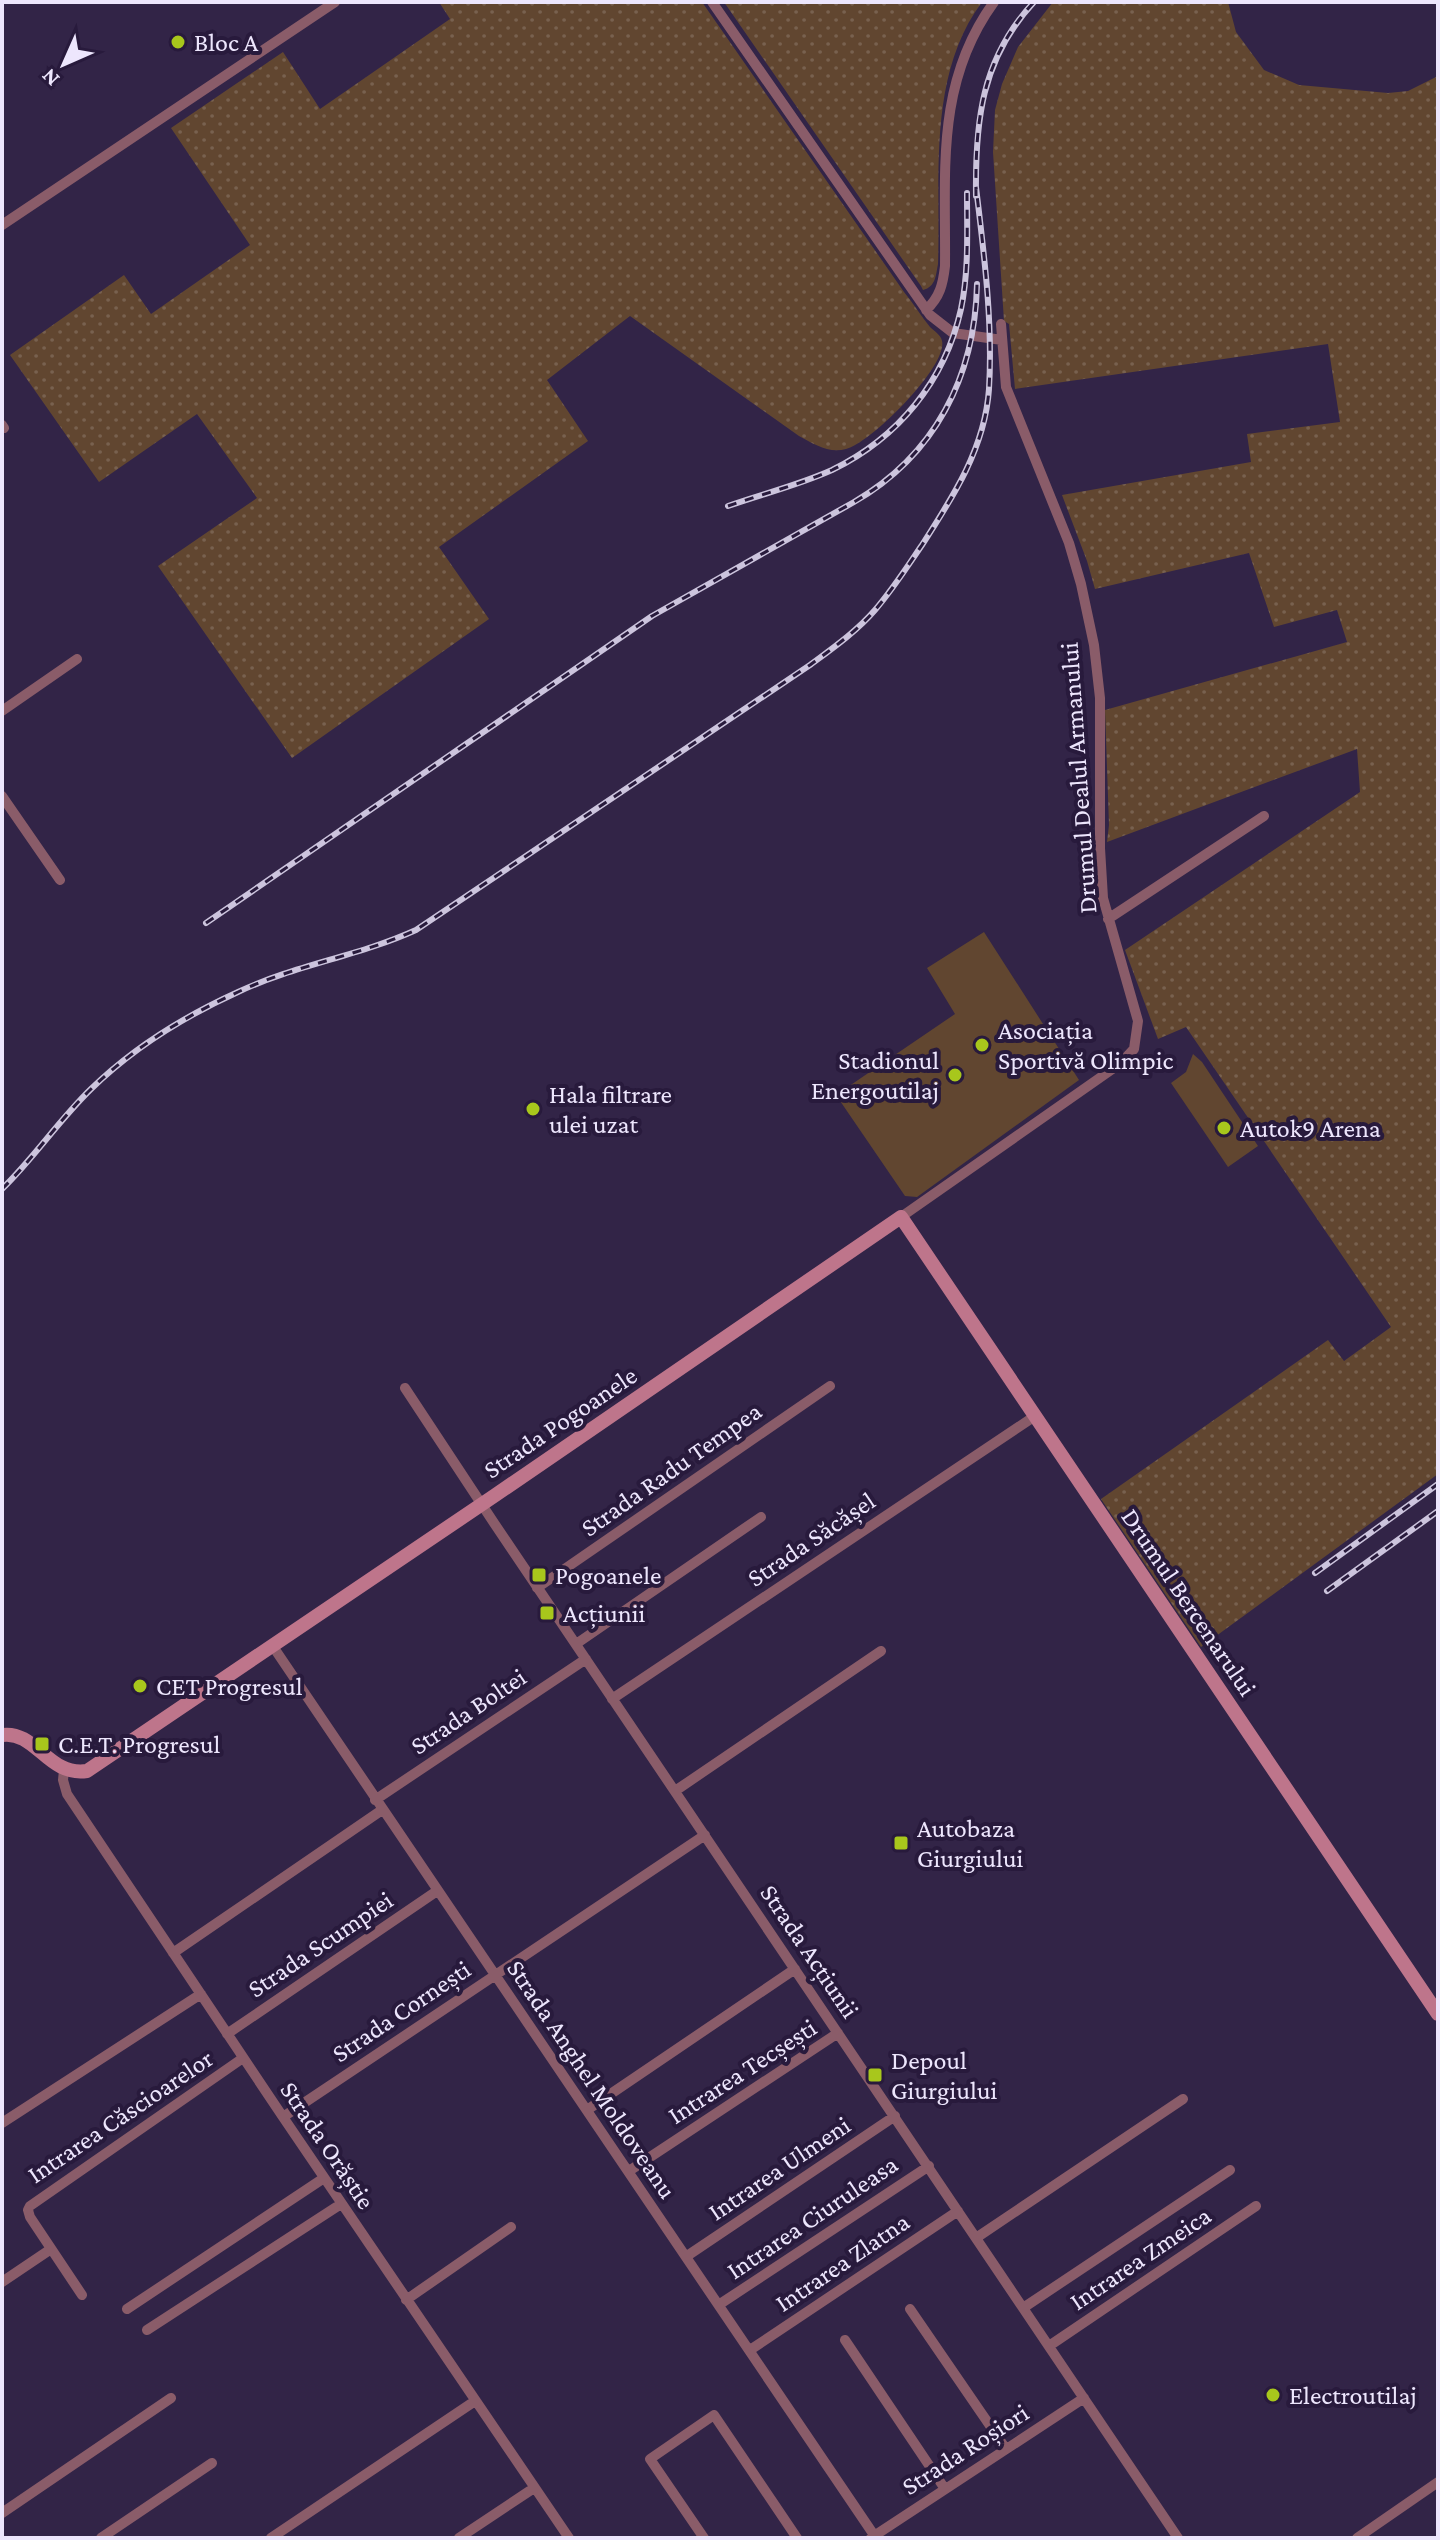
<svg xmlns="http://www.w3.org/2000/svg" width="1440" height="2540" viewBox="0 0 1440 2540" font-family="'Crimson Pro',serif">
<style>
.grass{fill:url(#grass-dots)}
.pitch{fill:#614630}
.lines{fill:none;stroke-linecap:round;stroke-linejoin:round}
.street{stroke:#8a5c69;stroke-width:10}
.secondary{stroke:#be758b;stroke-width:14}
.rail-casing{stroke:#ccc4dd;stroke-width:6}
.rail{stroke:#281a3c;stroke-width:3;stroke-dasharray:9;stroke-linecap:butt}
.poi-dot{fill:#a8c71c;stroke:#281a3c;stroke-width:3}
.labels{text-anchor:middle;stroke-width:8;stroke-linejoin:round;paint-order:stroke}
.poi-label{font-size:26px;fill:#ede6fd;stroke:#281a3c;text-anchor:start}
.street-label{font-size:26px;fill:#ede6fd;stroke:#281a3c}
</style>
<defs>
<pattern id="grass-dots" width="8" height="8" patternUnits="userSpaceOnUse" patternTransform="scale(2)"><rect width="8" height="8" fill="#614630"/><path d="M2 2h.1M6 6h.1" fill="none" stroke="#78614f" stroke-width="1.8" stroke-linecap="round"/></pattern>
</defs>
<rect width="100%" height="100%" fill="#322447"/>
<!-- grass -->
<path class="grass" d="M 439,2 L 702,2 L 904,292 C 913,303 921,316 930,327 C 934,331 941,335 942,341 C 948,366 871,443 846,449 C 829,454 814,444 799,436 L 630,316 L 547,380 L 588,441 L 439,547 L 489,619 L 292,758 L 158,566 L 257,498 L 197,414 L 99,482 L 10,355 L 124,275 L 151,314 L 250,245 L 171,128 L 283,52 L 320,109 L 450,19 Z
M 724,2 L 982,2 C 927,76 941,177 938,264 C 936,274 936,287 923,290 L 921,286 Z
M 1053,2 L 1228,2 L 1236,32 L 1264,70 L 1299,85 L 1388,93 L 1408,91 L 1438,76 L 1438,1474 L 1201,1647 L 1101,1499 L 1328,1340 L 1344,1361 L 1391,1327 L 1186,1027 L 1158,1039 L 1125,950 L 1360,792 L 1357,749 L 1107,842 L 1109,825 L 1105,710 L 1347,642 L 1337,610 L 1274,627 L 1249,553 L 1095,589 L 1087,561 L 1062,495 L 1251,462 L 1247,434 L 1340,422 L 1328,344 L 1015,389 L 1009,324 L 1004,321 L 993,152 L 995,110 L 1002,84 L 1018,47 Z"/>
<!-- pitch -->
<path class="pitch" d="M 984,932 L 1079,1080 L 917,1197 L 905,1196 L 836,1095 L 955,1014 L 927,968 Z
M 1193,1054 L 1202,1062 L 1258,1146 L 1228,1167 L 1171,1083 L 1186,1072 Z"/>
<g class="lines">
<!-- street -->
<path class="street" d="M 712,2 L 930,315 L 953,333 L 1002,340
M 2,225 L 335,2
M 926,310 C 940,297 943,284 945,266 C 946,171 935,83 994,2
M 2,425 L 4,428
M 2,711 L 77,659
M 2,796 L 60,880
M 1108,919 L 1264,816
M 901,1217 L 1121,1063 L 1134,1049 L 1138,1021 L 1103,898 L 1100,848 L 1100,698 L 1094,645 L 1081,584 L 1069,543 L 1006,387 L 1001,324
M 405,1388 L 494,1523 L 1178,2538
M 537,1588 L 830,1386
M 576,1644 L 761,1517
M 272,1645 L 876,2538
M 612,1699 L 1035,1416
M 64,1770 L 63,1780 L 67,1794 L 283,2117 L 569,2538
M 675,1791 L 881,1651
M 375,1800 L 586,1659
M 173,1953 L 382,1810
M 227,2034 L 437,1891
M 587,2110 L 795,1969
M 283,2117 L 705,1835
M 2,2123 L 201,1994
M 629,2171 L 838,2033
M 976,2238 L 1183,2099
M 687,2256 L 895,2116
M 2,2282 L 51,2249
M 82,2295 L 30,2217 L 28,2210 L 30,2206 L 243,2058
M 406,2300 L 511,2227
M 720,2304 L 929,2166
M 1023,2308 L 1230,2170
M 127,2309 L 324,2178
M 910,2309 L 1006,2449
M 147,2330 L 341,2204
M 845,2340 L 945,2489
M 1049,2346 L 1256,2206
M 750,2350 L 958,2211
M 2,2513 L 171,2398
M 101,2538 L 212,2463
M 271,2538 L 475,2401
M 459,2538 L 534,2488
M 704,2538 L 650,2459 L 714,2415 L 797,2538
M 871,2538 L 1084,2398
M 1357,2538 L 1438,2482"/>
<!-- secondary -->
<path class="secondary" d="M 2,1735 C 36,1730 48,1777 87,1771 L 494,1496 L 901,1217 L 1438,2014"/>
<!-- rail casing -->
<g class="rail-casing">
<path id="rail" d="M 976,196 C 975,122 981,59 1034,2
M 728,506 C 762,494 799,485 832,470 C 898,438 945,381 961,309 C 969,271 967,231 967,193
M 206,923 L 652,616 L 854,502 C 935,455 975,377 977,284
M 2,1189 C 34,1158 59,1120 91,1089 C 132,1049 185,1016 238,992 C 295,965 359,956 416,930 L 810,665 C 833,648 857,631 875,610 C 893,589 907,567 922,545 C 953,497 985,448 989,389 C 993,322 984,254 976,187
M 1315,1573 L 1438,1484
M 1327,1591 L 1438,1511"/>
</g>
<!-- rail -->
<use href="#rail" class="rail"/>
</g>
<!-- markers -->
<g class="poi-dot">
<circle cx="178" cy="42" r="8"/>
<circle cx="982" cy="1045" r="8"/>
<circle cx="955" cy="1075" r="8"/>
<circle cx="533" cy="1109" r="8"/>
<circle cx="1224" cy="1128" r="8"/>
<rect x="531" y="1567" width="16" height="16" rx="4"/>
<rect x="539" y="1605" width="16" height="16" rx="4"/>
<circle cx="140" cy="1686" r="8"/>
<rect x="34" y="1736" width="16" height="16" rx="4"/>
<rect x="893" y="1835" width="16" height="16" rx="4"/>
<rect x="867" y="2067" width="16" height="16" rx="4"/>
<circle cx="1273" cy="2395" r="8"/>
</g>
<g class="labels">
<!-- poi labels -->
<g class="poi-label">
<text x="194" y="51">Bloc A</text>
<text x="998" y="1039">Asociația<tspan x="998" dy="30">Sportivă Olimpic</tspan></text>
<text x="939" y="1069" text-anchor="end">Stadionul<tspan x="939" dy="30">Energoutilaj</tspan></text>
<text x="549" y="1103">Hala filtrare<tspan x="549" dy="30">ulei uzat</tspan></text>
<text x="1240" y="1137">Autok9 Arena</text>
<text x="555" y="1584">Pogoanele</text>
<text x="563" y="1622">Acțiunii</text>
<text x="156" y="1695">CET Progresul</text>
<text x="58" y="1753">C.E.T. Progresul</text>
<text x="917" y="1837">Autobaza<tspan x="917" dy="30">Giurgiului</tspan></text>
<text x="891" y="2069">Depoul<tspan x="891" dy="30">Giurgiului</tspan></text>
<text x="1289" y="2404">Electroutilaj</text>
</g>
<!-- street labels -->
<g class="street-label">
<text transform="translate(1078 778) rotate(-94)" y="9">Drumul Dealul Armanului</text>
<text transform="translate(560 1422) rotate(-34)" y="9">Strada Pogoanele</text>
<text transform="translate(671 1469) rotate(-35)" y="9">Strada Radu Tempea</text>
<text transform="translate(811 1539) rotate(-34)" y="9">Strada Săcășel</text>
<text transform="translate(1189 1602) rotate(56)" y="9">Drumul Bercenarului</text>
<text transform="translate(468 1711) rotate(-34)" y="9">Strada Boltei</text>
<text transform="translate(320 1944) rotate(-34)" y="9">Strada Scumpiei</text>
<text transform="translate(810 1951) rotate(56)" y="9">Strada Acțiunii</text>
<text transform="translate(401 2011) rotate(-34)" y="9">Strada Cornești</text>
<text transform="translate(742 2071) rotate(-33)" y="9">Intrarea Tecșești</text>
<text transform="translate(592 2079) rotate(56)" y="9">Strada Anghel Moldoveanu</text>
<text transform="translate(120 2116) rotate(-34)" y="9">Intrarea Căscioarelor</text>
<text transform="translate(328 2145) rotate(56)" y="9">Strada Orăștie</text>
<text transform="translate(779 2168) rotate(-34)" y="9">Intrarea Ulmeni</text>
<text transform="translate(812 2217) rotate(-34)" y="9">Intrarea Ciuruleasa</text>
<text transform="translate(1140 2258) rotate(-34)" y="9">Intrarea Zmeica</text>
<text transform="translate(842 2262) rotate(-34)" y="9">Intrarea Zlatna</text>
<text transform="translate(965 2449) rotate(-33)" y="9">Strada Roșiori</text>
</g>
</g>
<!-- border -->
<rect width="1440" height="2540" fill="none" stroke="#ede6fd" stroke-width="8"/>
<!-- north arrow -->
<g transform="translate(64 64) rotate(225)" stroke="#281a3c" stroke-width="6" paint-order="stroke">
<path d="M0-6L14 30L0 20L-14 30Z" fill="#ede6fd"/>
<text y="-12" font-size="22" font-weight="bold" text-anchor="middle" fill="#ede6fd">N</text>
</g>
</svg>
